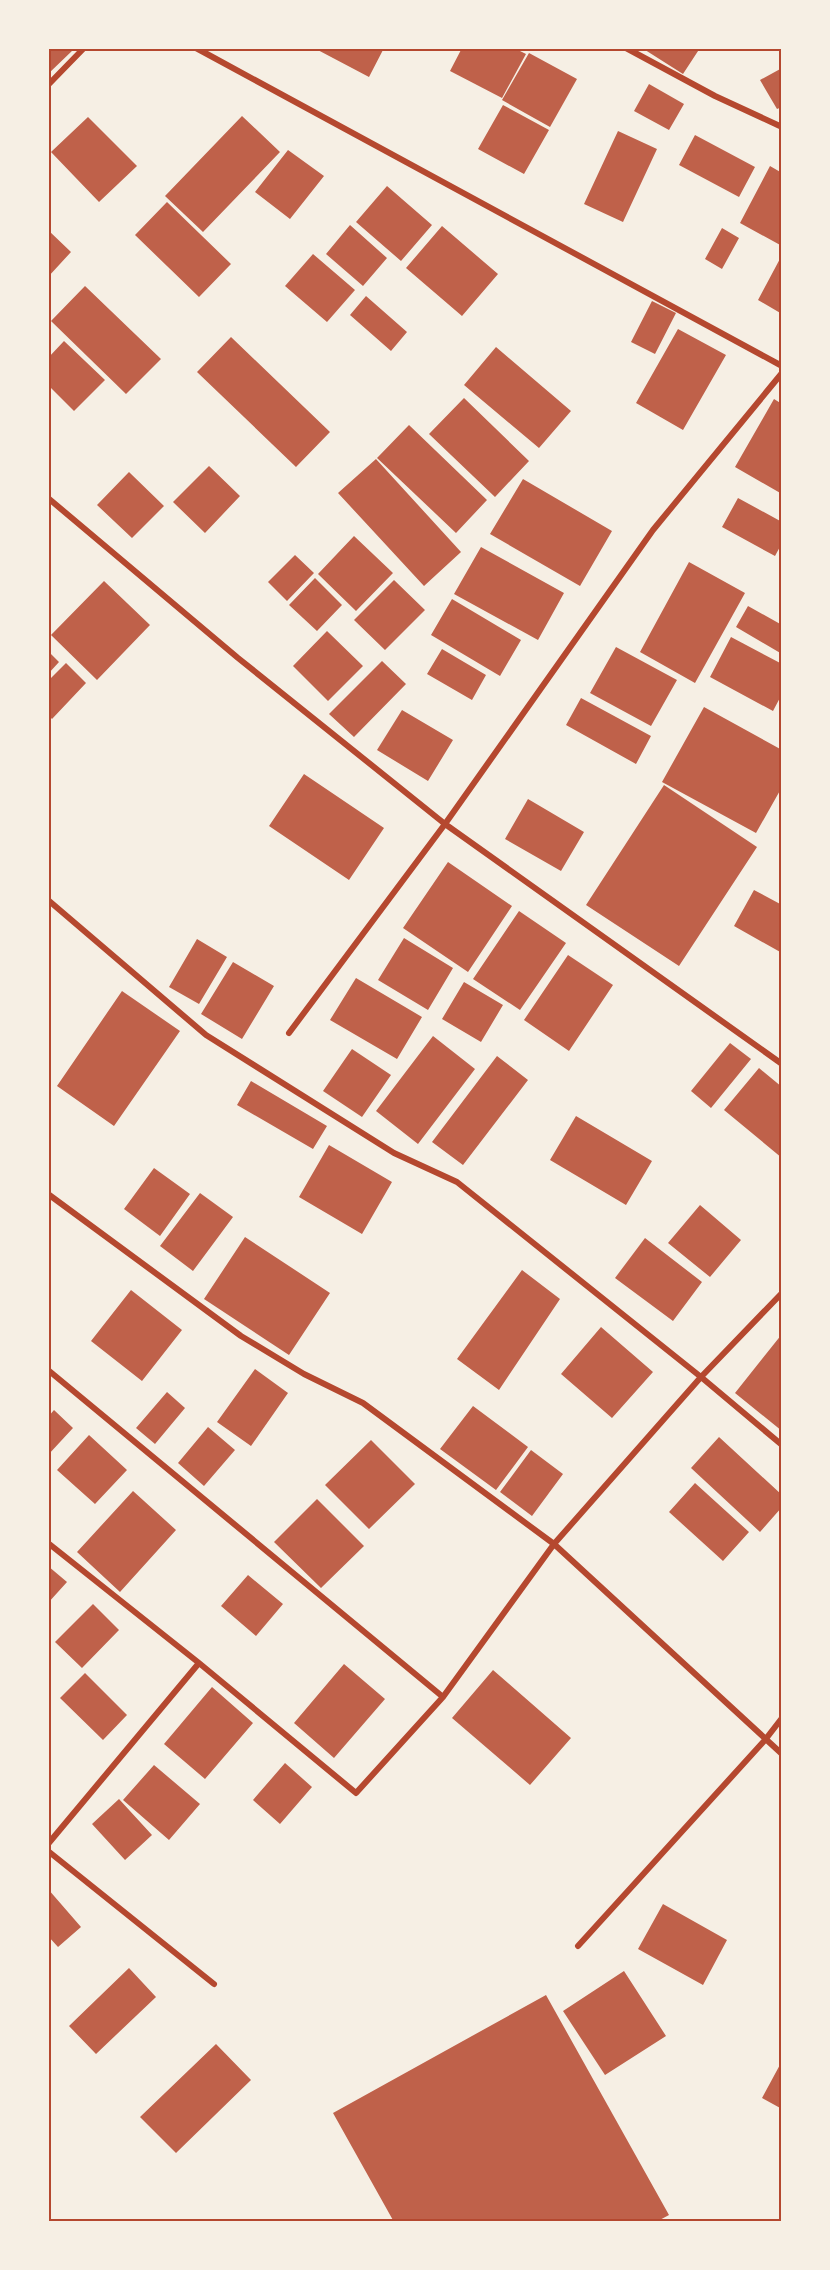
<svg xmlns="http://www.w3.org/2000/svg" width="830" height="2270" viewBox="0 0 830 2270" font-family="Raleway,sans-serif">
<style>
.building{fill:#bf614a}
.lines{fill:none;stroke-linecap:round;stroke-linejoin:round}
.minor{stroke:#b5482f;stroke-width:6}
.neatline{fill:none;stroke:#b5482f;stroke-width:2}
</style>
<rect width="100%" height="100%" fill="#f6efe4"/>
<!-- building -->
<path class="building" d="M 48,48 L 70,48 L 73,50 L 48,74 Z
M 314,48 L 384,48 L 369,77 Z
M 462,48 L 514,48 L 526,54 L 502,98 L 450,71 Z
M 642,48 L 700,48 L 683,74 Z
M 529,53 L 577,79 L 550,127 L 502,100 Z
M 782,68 L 782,107 L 777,109 L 760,80 Z
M 649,84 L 684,104 L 669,130 L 634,111 Z
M 503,105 L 549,130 L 524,174 L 478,149 Z
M 242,116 L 280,152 L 203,232 L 165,196 Z
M 88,117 L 137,166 L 99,202 L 51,152 Z
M 618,131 L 657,149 L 623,222 L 584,204 Z
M 695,135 L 755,167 L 739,197 L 679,165 Z
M 288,150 L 324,176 L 290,219 L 255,192 Z
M 770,166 L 782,173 L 782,246 L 740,223 Z
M 387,186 L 432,225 L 401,261 L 356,222 Z
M 167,202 L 231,264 L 199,297 L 135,235 Z
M 350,225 L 387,258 L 363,286 L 326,254 Z
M 442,226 L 498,274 L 462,316 L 406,268 Z
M 722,228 L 739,238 L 722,269 L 705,259 Z
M 48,230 L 71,252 L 48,277 Z
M 313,254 L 355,290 L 327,322 L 285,286 Z
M 782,255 L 782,314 L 758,300 Z
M 85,286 L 161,359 L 126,394 L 51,321 Z
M 366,296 L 407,332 L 391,351 L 350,315 Z
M 652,301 L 676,313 L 655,354 L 631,342 Z
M 678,329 L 726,355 L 683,430 L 636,403 Z
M 231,337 L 330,432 L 296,467 L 197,372 Z
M 64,341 L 105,380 L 74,411 L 48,385 L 48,358 Z
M 496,347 L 571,411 L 539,448 L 464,385 Z
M 464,398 L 529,461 L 495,497 L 429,434 Z
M 774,399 L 782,404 L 782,494 L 735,467 Z
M 409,425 L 487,500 L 456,533 L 377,458 Z
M 376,459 L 461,552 L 424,586 L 338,493 Z
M 209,466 L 240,496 L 205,533 L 173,502 Z
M 129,472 L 164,506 L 132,538 L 97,505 Z
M 523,479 L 612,531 L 580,586 L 490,534 Z
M 738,498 L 782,522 L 782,543 L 775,556 L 722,527 Z
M 354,536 L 393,573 L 356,611 L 318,574 Z
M 481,547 L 564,593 L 538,640 L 454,594 Z
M 295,555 L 314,573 L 287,601 L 268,582 Z
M 689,562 L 745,593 L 695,683 L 640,652 Z
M 315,578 L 342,605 L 317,631 L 289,605 Z
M 394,580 L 425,610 L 385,650 L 354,620 Z
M 104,581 L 150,625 L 97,680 L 51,635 Z
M 452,599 L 521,640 L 500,676 L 431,635 Z
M 748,606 L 782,625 L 782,654 L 736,627 Z
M 327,631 L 363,666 L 328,701 L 293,666 Z
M 731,637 L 782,664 L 782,694 L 773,711 L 710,677 Z
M 616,647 L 677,680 L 651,726 L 590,693 Z
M 442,649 L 486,675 L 472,700 L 427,674 Z
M 48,651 L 59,662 L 48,674 Z
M 382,661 L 406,684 L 354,737 L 329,714 Z
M 66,663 L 86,683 L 52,719 L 48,715 L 48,681 Z
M 581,698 L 651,736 L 636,764 L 566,725 Z
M 704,707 L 782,750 L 782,787 L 756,833 L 662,782 Z
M 402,710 L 453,740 L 428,781 L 377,750 Z
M 304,774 L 384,828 L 349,880 L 269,826 Z
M 664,785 L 757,847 L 679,966 L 586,905 Z
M 528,799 L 584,832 L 561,871 L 505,839 Z
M 448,862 L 512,906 L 468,972 L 403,928 Z
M 754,890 L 782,905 L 782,953 L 734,926 Z
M 519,911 L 566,943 L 520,1010 L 473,979 Z
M 404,938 L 453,968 L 428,1010 L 378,980 Z
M 197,939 L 227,957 L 199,1004 L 169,987 Z
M 568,955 L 613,985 L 569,1051 L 524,1020 Z
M 233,962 L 274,986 L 242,1039 L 201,1014 Z
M 356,978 L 422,1017 L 397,1059 L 330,1020 Z
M 464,982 L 503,1005 L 481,1042 L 442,1019 Z
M 122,991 L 180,1031 L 114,1126 L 57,1086 Z
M 433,1036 L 475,1069 L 418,1144 L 376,1111 Z
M 730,1043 L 751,1059 L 711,1108 L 691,1091 Z
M 352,1049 L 391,1075 L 362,1117 L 323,1091 Z
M 497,1056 L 528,1080 L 463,1165 L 432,1142 Z
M 759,1068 L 782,1087 L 782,1158 L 724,1110 Z
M 251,1081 L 327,1126 L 313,1149 L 237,1105 Z
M 576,1116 L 652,1161 L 626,1205 L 550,1160 Z
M 329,1145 L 392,1182 L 362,1234 L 299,1197 Z
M 154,1168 L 190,1194 L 160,1236 L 124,1209 Z
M 200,1193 L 233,1217 L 193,1271 L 160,1246 Z
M 700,1205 L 741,1240 L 710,1277 L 668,1243 Z
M 245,1237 L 330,1293 L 289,1355 L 204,1299 Z
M 645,1238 L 702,1282 L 673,1321 L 615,1278 Z
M 522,1270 L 560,1299 L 499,1390 L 457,1359 Z
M 131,1290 L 182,1330 L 142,1381 L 91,1341 Z
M 601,1327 L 653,1372 L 612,1418 L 561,1374 Z
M 782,1334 L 782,1431 L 735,1393 Z
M 255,1369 L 288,1393 L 251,1446 L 217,1422 Z
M 167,1392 L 185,1408 L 155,1444 L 136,1428 Z
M 473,1406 L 528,1447 L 496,1490 L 440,1449 Z
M 54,1410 L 73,1428 L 48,1455 L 48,1417 Z
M 208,1427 L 235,1450 L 204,1486 L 178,1463 Z
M 89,1435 L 127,1470 L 95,1504 L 57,1470 Z
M 719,1437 L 782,1495 L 782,1507 L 760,1532 L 691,1468 Z
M 371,1440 L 415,1484 L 369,1529 L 325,1485 Z
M 531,1450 L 563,1474 L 532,1516 L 500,1492 Z
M 695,1483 L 749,1532 L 723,1561 L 669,1512 Z
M 133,1491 L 176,1530 L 120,1592 L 77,1552 Z
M 317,1499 L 364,1546 L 321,1588 L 274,1542 Z
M 48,1566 L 67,1582 L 48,1603 Z
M 248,1575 L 283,1604 L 256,1636 L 221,1606 Z
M 93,1604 L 119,1630 L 82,1668 L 55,1642 Z
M 344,1664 L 385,1699 L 334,1758 L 294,1723 Z
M 493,1670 L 571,1738 L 530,1785 L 452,1718 Z
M 85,1673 L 127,1715 L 103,1740 L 60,1698 Z
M 212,1687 L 253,1723 L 205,1779 L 164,1744 Z
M 285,1763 L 312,1787 L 280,1824 L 253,1800 Z
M 154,1765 L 200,1804 L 169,1840 L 123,1800 Z
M 119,1799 L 152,1835 L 125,1860 L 92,1824 Z
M 48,1889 L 81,1927 L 58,1947 L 48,1936 Z
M 663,1904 L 727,1940 L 703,1985 L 638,1949 Z
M 129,1968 L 156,1997 L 96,2054 L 69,2026 Z
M 624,1971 L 666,2036 L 605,2075 L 563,2011 Z
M 546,1995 L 669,2215 L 656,2222 L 394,2222 L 333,2113 Z
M 216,2044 L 251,2080 L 176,2153 L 140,2117 Z
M 782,2061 L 782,2109 L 762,2098 Z"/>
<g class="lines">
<!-- minor -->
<path class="minor" d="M 196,48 L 782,366
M 626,48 L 715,96 L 782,127
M 48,85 L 84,48
M 48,498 L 238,658 L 445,824 L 782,1064
M 48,900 L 206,1035 L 394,1153 L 457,1182 L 701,1377 L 782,1445
M 289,1033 L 445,824 L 653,530 L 782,373
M 48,1194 L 241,1336 L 304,1374 L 363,1403 L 554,1544 L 782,1754
M 48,1370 L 443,1697
M 48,1543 L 199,1663 L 356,1793 L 443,1697 L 554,1544 L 701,1377 L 782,1293
M 48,1844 L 199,1663
M 48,1851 L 214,1984
M 578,1946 L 765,1740 L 782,1718"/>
</g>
<!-- border -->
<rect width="830" height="2270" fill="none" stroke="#f6efe4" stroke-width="99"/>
<rect x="50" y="50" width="730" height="2170" class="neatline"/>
</svg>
